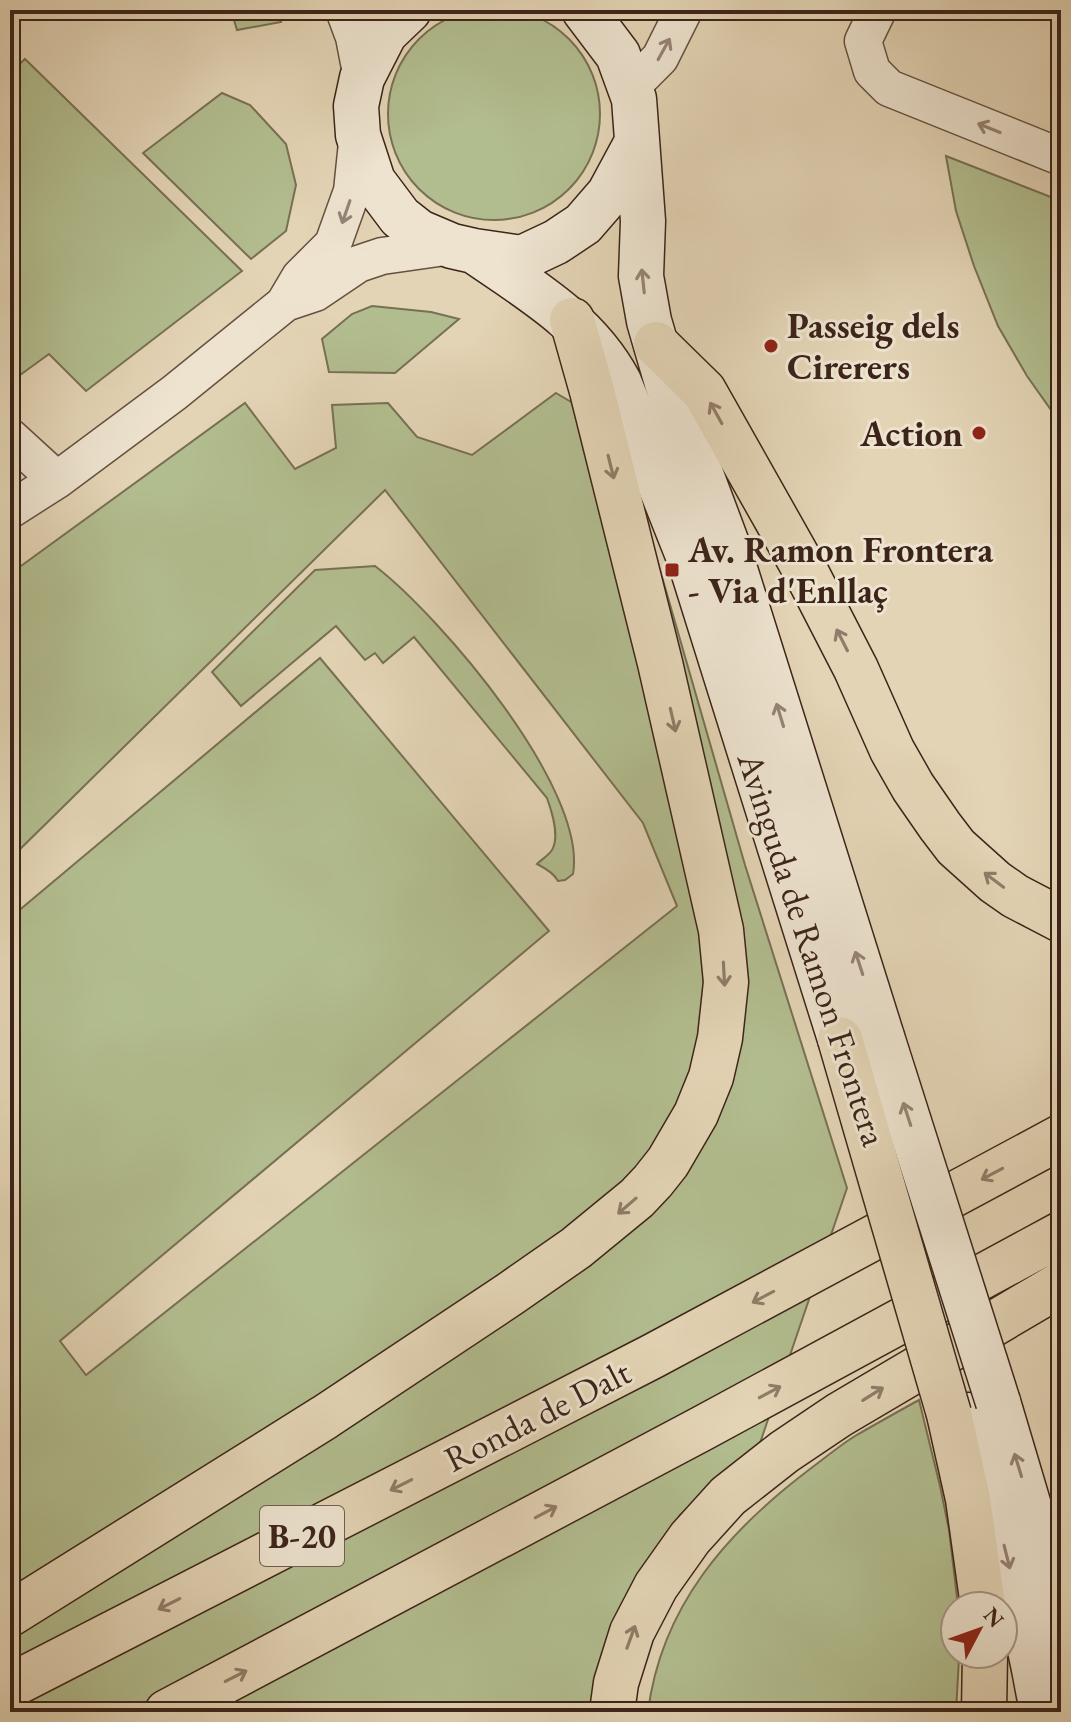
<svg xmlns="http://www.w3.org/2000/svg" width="1071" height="1722" viewBox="0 0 1071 1722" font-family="'EB Garamond',serif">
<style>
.green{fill:#b2bd8f;stroke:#787054;stroke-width:2}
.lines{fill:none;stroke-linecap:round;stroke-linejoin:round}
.street-casing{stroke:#665041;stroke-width:39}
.secondary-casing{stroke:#3d241a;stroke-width:47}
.highway-casing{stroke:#3d241a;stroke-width:47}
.street{stroke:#ede3cf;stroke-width:36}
.secondary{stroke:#ede3cf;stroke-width:44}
.highway{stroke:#e3d4b5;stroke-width:44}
.secondary-bridge-casing{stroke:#3d241a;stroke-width:47;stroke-linecap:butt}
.highway-bridge-casing{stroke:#3d241a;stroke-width:47;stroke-linecap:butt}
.secondary-bridge{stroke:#ede3cf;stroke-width:44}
.highway-bridge{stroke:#e3d4b5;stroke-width:44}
.oneway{stroke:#958474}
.oneway2{stroke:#907c68}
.poi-dot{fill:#8f2418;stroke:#ede3cf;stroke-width:3}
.labels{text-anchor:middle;stroke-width:6;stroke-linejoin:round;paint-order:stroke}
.shield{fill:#ede3cf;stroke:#725d50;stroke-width:2}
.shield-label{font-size:34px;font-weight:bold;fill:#3d241a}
.poi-label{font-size:36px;font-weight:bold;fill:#3d241a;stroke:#ede3cf;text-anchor:start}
.street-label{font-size:36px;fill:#3d241a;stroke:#ede3cf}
</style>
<rect width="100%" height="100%" fill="#e3d4b5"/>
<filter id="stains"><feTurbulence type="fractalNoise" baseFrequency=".0025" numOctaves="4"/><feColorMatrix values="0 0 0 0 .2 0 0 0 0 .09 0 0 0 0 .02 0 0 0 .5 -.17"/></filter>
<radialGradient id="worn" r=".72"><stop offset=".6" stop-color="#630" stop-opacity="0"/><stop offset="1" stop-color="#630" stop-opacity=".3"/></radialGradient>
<!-- green -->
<path class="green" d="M388 114a106 106 0 1 1 212 0a106 106 0 1 1-212 0Z
M 231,10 L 278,10 L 281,22 L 237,30 Z
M 25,59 L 242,271 L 86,391 L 49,354 L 16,378 L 10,372 L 10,73 Z
M 222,93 L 250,105 L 286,144 L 296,185 L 286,231 L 251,259 L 143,153 Z
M 946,156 L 1061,201 L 1061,424 L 1027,376 L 998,326 L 974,266 L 956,211 Z
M 372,306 L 431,312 L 459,319 L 395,373 L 329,372 L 322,339 L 352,314 Z
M 556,393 L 620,431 L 745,865 L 847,1188 L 758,1449 L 680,1515 L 634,1586 L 601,1712 L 10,1712 L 10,918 L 320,658 L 549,931 L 60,1341 L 86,1375 L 677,906 L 643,823 L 385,490 L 10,859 L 10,574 L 245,403 L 295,469 L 336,448 L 332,405 L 388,403 L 417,437 L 472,455 Z
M 375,566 C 440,616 588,789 573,874 L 565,880 L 558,881 C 554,873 545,868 537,864 C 541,860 549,855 552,850 C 560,836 552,812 547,798 L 414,637 L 383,663 L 375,653 L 365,660 L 336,626 L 241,706 L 212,672 L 315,570 Z
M 919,1400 L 940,1486 L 949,1530 L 958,1606 L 955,1606 L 955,1654 L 959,1654 L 959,1658 L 956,1712 L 648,1712 C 661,1606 728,1531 810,1469 C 825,1458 839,1446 855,1436 C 876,1424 897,1412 919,1400 Z"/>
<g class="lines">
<!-- street casing -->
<g class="street-casing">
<path id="street" d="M 344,10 L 354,37 L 362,78
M 878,10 L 863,41 L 872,71 L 889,88 L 1061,157
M 634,99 L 636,82 L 660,58 L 684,10
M 285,303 L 315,293 L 358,264 L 382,256 L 452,246
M 10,437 L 57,480
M 10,510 L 57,480 L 174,393 L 284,304 L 300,277 L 333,244 L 352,191 L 357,143"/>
</g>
<!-- secondary casing -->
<g class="secondary-casing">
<path id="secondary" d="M 409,10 L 385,33 L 362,78 L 356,106 L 358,135 L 373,181 L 400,217 L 419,232 L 452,246 L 474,251 L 522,258 L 556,242 L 583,224 L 609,194 L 637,142
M 584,10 L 618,55 L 634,99 L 643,221 L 641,276 L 649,321 L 667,383 L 727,544 L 882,1037
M 474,251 C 529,289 587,322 619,382 L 689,558 L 840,1039
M 998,1402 L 1045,1560 L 1061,1650
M 967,1415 C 997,1513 1025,1612 1042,1712"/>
</g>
<!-- highway casing -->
<g class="highway-casing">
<path id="highway" d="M 656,344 L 704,391 L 805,570 L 856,669 L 892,750 L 913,787 L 940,826 L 956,847 L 995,882 L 1015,896 L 1061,920
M 949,1414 L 968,1499 L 983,1606
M 10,1614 L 325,1417 L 510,1294 L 576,1248 L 637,1198 L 653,1181 L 668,1162 L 696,1114 L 711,1077 L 720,1038 L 726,982 L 721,930 L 660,663 L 592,391 L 572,320
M 10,1686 L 653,1356 L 1061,1137
M 167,1712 L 701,1429 L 1061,1234
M 612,1712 L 616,1683 L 632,1632 L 656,1586 L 690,1538 L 728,1496 L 784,1452 L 839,1415 L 1061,1284
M 984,1712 L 985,1654"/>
</g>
<!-- street -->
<use href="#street" class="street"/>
<!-- secondary -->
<use href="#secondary" class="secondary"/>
<!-- highway -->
<use href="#highway" class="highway"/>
<!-- secondary-bridge casing -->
<g class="secondary-bridge-casing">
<path id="secondary-bridge" d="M 882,1037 L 998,1402"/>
</g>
<!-- highway-bridge casing -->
<g class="highway-bridge-casing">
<path id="highway-bridge" d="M 840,1039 L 949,1414"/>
</g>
<!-- secondary-bridge -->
<use href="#secondary-bridge" class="secondary-bridge"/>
<!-- highway-bridge -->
<use href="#highway-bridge" class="highway-bridge"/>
</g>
<!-- one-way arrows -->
<defs><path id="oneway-shaft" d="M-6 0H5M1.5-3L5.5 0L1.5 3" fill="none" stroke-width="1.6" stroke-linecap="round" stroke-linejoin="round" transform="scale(2)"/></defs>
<g class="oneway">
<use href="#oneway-shaft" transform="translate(664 49) rotate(-61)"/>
<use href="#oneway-shaft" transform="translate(989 128) rotate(-158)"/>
<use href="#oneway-shaft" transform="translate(346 212) rotate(109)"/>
<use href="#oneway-shaft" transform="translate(643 281) rotate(-96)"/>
<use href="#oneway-shaft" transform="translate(780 715) rotate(-107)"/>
<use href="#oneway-shaft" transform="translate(859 963) rotate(-108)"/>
<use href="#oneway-shaft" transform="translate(907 1114) rotate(-108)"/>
<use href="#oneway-shaft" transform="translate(1018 1465) rotate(-107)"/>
<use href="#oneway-shaft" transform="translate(1007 1557) rotate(76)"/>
</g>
<g class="oneway2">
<use href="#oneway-shaft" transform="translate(716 413) rotate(-119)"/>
<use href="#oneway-shaft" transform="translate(611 467) rotate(76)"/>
<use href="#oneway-shaft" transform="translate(842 640) rotate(-117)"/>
<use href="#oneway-shaft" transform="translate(673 720) rotate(77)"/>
<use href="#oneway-shaft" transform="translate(994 880) rotate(-143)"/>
<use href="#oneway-shaft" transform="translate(724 974) rotate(87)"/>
<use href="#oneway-shaft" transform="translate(992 1174) rotate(152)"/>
<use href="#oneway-shaft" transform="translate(627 1206) rotate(139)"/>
<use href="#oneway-shaft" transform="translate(763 1297) rotate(152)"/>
<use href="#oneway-shaft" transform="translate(770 1392) rotate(-28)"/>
<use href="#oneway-shaft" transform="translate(873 1394) rotate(-32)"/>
<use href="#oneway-shaft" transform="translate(401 1485) rotate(153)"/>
<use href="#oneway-shaft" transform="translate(546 1512) rotate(-28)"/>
<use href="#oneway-shaft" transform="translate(169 1604) rotate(153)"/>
<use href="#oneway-shaft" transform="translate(631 1637) rotate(-70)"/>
<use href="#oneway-shaft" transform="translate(236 1676) rotate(-27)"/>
</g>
<!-- markers -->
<g class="poi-dot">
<circle cx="771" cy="346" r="8"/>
<circle cx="979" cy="433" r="8"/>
<rect x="664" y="562" width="16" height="16" rx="4"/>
</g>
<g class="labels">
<!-- shield labels -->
<rect class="shield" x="260" y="1506" width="84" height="60" rx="6"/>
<g class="shield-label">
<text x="302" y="1548">B-20</text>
</g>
<!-- poi labels -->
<g class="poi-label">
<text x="787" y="338">Passeig dels<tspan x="787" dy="41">Cirerers</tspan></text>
<text x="963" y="446" text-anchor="end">Action</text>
<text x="688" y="562">Av. Ramon Frontera<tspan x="688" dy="41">- Via d'Enllaç</tspan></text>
</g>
<!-- street labels -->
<g class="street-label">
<text transform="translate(813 949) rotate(72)" y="13">Avinguda de Ramon Frontera</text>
<text transform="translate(537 1415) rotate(-27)" y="13">Ronda de Dalt</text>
</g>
</g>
<!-- margin -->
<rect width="1071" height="1722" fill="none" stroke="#e3d4b5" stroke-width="40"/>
<rect x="12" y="12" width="1047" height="1698" fill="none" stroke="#3d241a" stroke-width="4"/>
<rect x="20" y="20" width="1031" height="1682" fill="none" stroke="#3d241a" stroke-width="2"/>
<!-- north arrow -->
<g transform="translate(979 1630) rotate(49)"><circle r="38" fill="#ede3cf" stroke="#a79787" stroke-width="2"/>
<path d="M0-6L14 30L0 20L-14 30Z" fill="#8f2418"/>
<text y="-12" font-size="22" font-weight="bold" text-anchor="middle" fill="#3d241a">N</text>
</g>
<rect width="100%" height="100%" filter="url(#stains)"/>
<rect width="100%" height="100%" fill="url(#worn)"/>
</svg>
